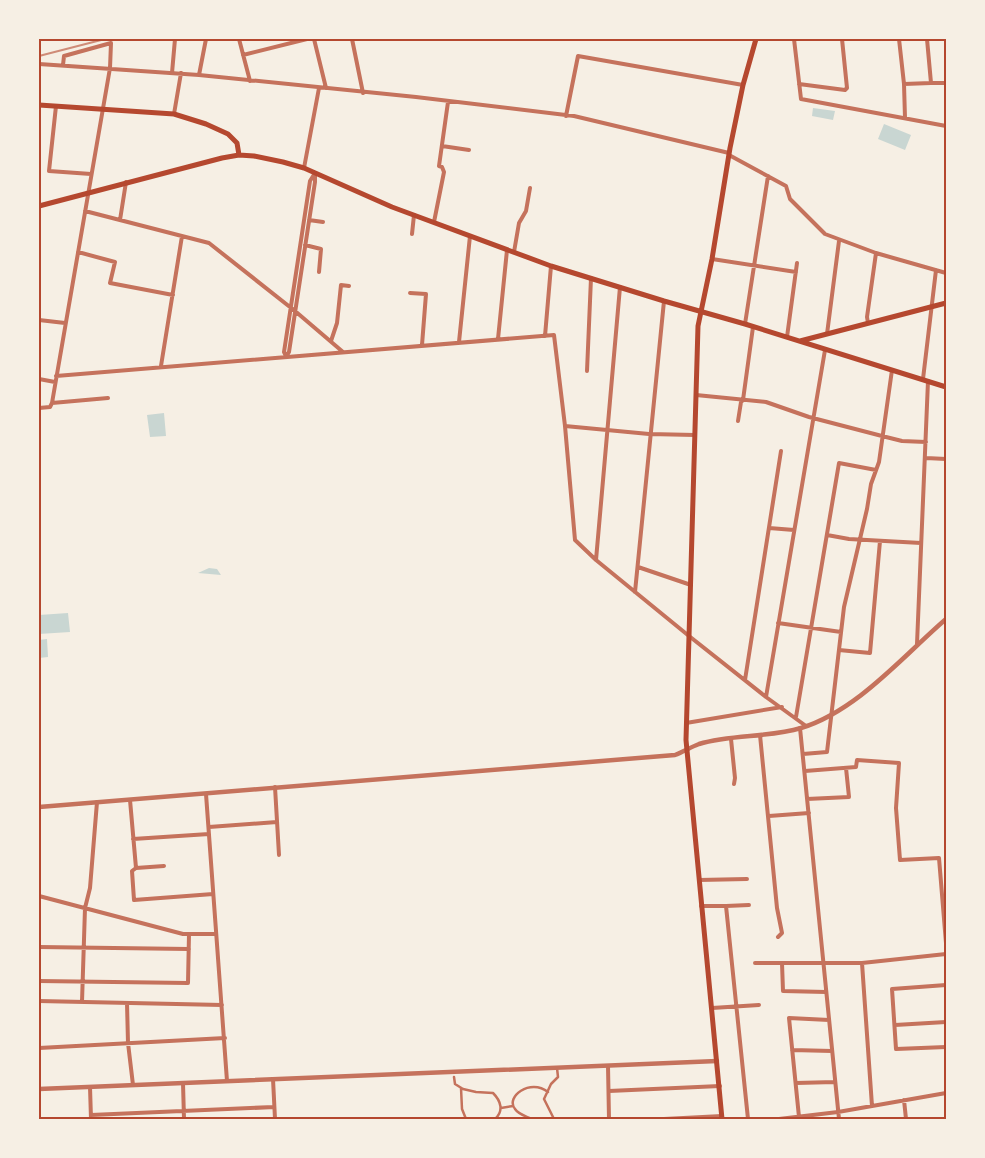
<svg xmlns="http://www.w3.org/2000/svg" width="985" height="1158" viewBox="0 0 985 1158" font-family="'DejaVu Sans',sans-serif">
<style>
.water{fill:#c9d6d2}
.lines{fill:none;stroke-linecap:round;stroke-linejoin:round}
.pedestrian{stroke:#c5725c;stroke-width:2.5}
.minor{stroke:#c5725c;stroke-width:4}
.tertiary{stroke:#c5725c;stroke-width:4.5}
.secondary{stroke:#b5482f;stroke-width:5}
.rail{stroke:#cf8b77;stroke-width:2}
.neatline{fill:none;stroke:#b5482f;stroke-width:2}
</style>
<rect width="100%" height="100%" fill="#f6efe4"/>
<!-- water -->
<path class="water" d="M 813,108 L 835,111 L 833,120 L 812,116 Z
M 884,124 L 911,135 L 905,150 L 878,139 Z
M 164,413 L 166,436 L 150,437 L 147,415 Z
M 209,568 L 217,569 L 221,575 L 198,573 Z
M 68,613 L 70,632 L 39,634 L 39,615 Z
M 47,639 L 48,657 L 39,658 L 39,640 Z"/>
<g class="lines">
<!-- pedestrian -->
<path class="pedestrian" d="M 454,1077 L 455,1084 L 463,1089 L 476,1092 L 493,1093 C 501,1101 504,1111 495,1119
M 461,1088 L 462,1109 L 466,1119
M 501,1108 L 513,1106
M 532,1119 C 526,1116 519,1115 515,1109 C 505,1097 530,1078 548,1092
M 554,1119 L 544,1099 L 551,1084 L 558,1077 L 557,1068"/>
<!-- minor -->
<path class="minor" d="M 239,39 L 250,81
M 314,39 L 326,88
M 352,39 L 363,93
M 794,39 L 801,99 L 946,126
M 899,39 L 904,84 L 905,118
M 927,39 L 931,83 L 946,83
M 243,55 L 307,39
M 39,64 L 199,75 L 416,97 L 574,116 L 729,153
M 172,73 L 175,39
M 199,75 L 206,39
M 799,84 L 845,90 L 847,88 L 842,39
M 904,84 L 931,83
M 56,106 L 49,171 L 91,174
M 174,114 L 181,73
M 566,116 L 578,56 L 743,85
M 442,146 L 469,150
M 729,155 L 786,186 L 790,199 L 825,234 L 876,253 L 946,273
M 304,168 L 319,88
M 85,211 L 209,243 L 295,311 L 343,352
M 120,220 L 126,182
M 309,220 L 323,222
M 434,222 L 444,172 L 442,167 L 439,166 L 448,102
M 412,234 L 414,215
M 305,245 L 321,249 L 319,272
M 78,252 L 115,262 L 110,283 L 173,295
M 514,252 L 519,223 L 526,211 L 530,188
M 712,259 L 796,272
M 410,293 L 426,294 L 422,345
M 39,320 L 65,323
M 868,323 L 867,317 L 876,253
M 745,324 L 768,176
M 827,334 L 839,241
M 545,336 L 551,266
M 787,337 L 797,263
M 498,339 L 507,250
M 331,341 L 337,323 L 341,285 L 349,286
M 459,342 L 470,236
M 286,356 L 284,352 L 310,181 L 315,173
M 286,356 L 289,352 L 315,182 L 315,175
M 161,366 L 182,236
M 587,371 L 591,278
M 56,376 L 554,335 L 565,426 L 575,540 L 596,560 L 689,636 L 766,697 L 806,726
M 39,379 L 55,382
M 923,379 L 936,270
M 696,395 L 766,402 L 809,417 L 882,436 L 902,441 L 926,442
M 52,403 L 108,398
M 39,408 L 50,407 L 52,403 L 110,68 L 111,43 L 64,56 L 63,65
M 738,421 L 741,402 L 743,400 L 753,327
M 565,426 L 649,434 L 695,435
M 926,458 L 946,459
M 769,528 L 794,530
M 827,535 L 849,539 L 921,543
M 596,560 L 620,287
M 638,567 L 691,585
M 635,592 L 664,301
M 778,623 L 841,632
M 917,644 L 928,381
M 839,650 L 870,653 L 880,541
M 745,680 L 781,451
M 766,697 L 825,350
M 796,717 L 839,463 L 876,470
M 686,723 L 782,707
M 800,728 L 839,1119
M 760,735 L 777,908 L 782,933 L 778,937
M 731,739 L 735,778 L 734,784
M 803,754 L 827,752 L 844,607 L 867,509 L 871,484 L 879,462 L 892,370
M 805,771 L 856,767 L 857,760 L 899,763 L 896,808 L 900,860 L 939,858 L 946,943
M 275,787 L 279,855
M 206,794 L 227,1081
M 807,799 L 849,797 L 846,768
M 130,800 L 136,868 L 132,871 L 134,900 L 213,894
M 769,816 L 809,813
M 209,827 L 277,822
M 133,839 L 209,834
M 136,868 L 164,866
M 699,880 L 747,879
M 39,896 L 183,934 L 215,934
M 701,906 L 726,906 L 748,1119
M 726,906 L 749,905
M 39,947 L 189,949
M 755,963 L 862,963 L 946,954
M 782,963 L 783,991 L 826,992
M 862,963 L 872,1106
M 39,981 L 188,983 L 189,934
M 946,985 L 892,989 L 896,1049 L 946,1047
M 39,1001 L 222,1005
M 82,1002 L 85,908 L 90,888 L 97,802
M 127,1003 L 128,1043 L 133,1085
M 712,1008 L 759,1005
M 895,1025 L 946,1022
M 39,1046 L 39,1048 L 225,1038
M 792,1050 L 832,1051
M 608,1066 L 609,1119
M 273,1079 L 275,1119
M 183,1083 L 184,1119
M 796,1083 L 835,1082
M 90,1087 L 91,1119
M 609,1091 L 720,1086
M 904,1100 L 906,1119
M 91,1115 L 274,1107
M 799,1117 L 789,1018 L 829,1020
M 664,1119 L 722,1116
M 779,1119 L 838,1112 L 946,1093"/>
<!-- tertiary -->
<path class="tertiary" d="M 39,807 L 675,755 C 683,752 691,747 699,744 C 732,734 768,738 801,728 C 857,711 903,656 946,619
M 39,1089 L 717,1061"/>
<!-- secondary -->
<path class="secondary" d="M 39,105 L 174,114 L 206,124 L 228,134 L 237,143 L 239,155
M 39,206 L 222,158 L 239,155 L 254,156 L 283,162 L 304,168 L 392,207 L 551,266 L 664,301 L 745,324 L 946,387
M 800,341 L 946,303
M 722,1119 L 686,740 L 698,326 L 712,259 L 730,148 L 743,85 L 756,39"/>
<!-- rail -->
<path class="rail" d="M 39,56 L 105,39"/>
</g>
<!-- border -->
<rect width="985" height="1158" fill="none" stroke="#f6efe4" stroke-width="80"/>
<rect x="40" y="40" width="905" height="1078" class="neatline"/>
</svg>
